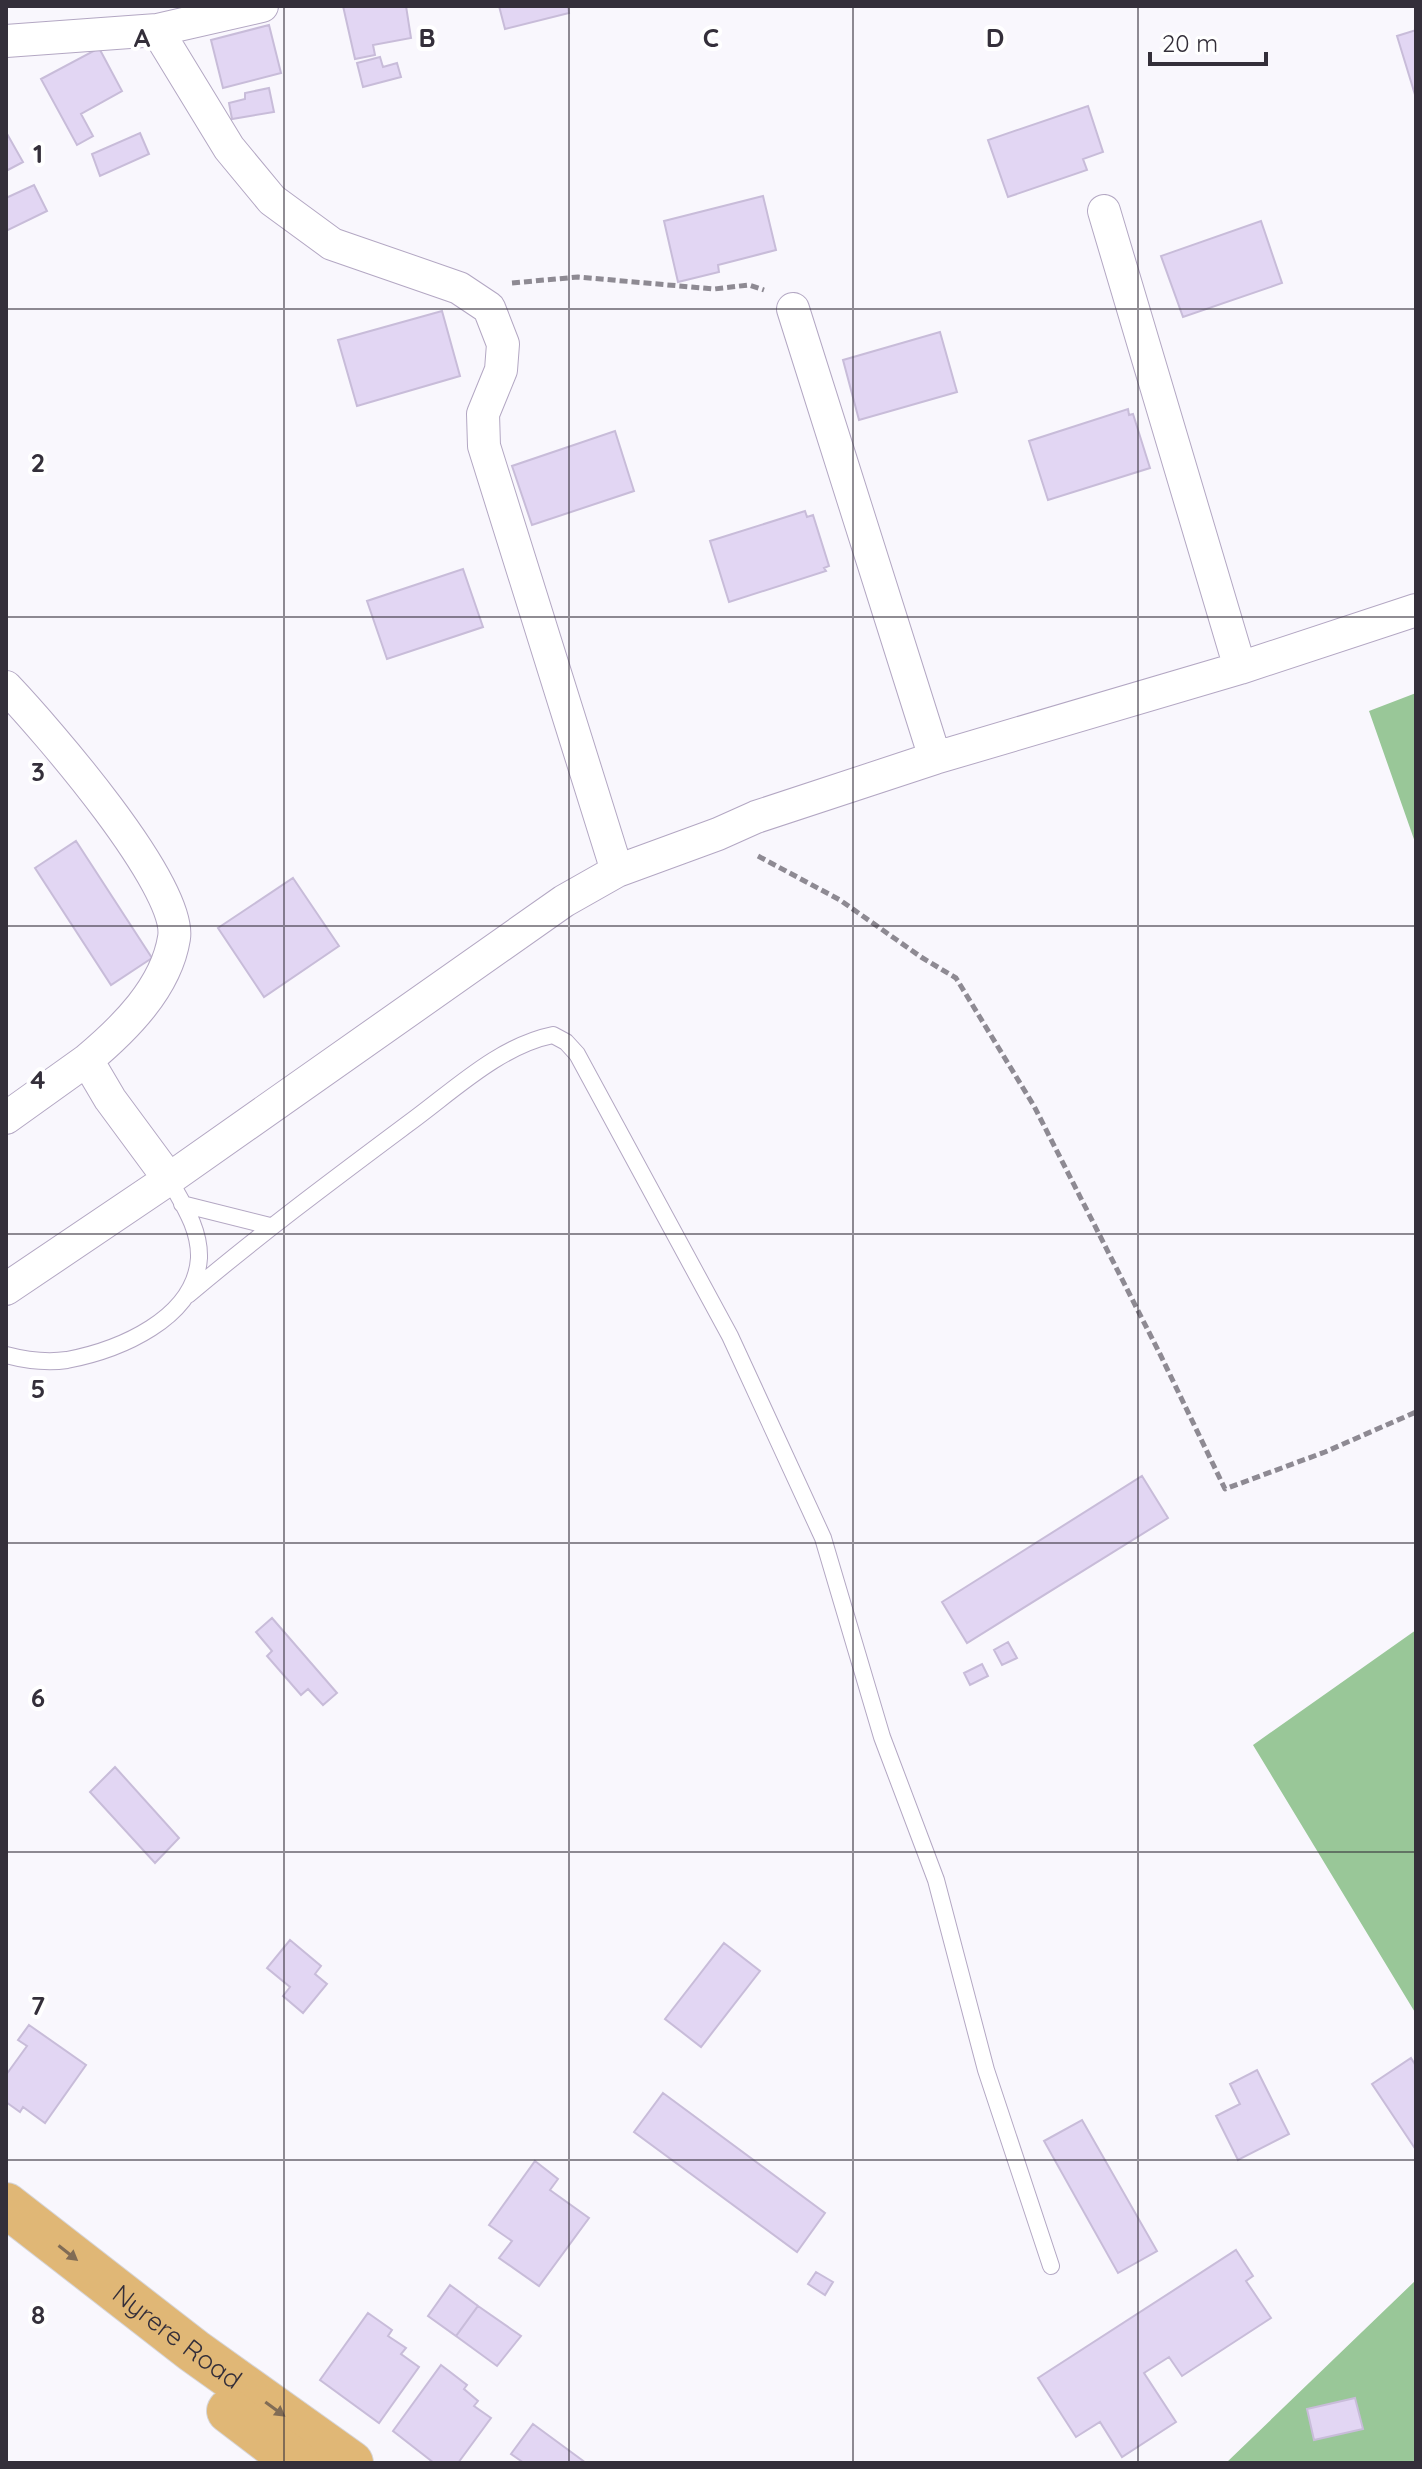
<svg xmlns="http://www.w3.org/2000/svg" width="1422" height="2469" viewBox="0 0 1422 2469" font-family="Quicksand,sans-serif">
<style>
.forest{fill:#99c798}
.building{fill:#e2d6f3;stroke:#c8bcd9;stroke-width:2}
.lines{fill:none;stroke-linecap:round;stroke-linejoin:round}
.service-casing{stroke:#b3a7c3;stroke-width:18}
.minor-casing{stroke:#b3a7c3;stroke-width:34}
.primary-casing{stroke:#d6d5d8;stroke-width:46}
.path{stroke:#8e8a93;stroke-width:5;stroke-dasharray:8 4;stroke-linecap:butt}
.service{stroke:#fff;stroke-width:16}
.minor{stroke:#fff;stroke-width:32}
.primary{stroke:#e0b776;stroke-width:44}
.oneway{fill:#816c55}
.grid{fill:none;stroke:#342f3a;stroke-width:2;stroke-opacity:0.55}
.labels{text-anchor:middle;stroke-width:8;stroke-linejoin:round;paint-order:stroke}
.street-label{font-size:26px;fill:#342f3a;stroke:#fff}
.grid-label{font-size:26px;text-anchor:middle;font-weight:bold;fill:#342f3a;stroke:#fff;stroke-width:8;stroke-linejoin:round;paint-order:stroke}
</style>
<rect width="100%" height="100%" fill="#f9f7fd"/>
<!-- forest -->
<path class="forest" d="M 1416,693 L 1416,845 L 1369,711 Z
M 1416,1630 L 1416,2014 L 1253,1745 Z
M 1416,2280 L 1416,2463 L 1226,2463 Z"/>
<!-- building -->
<path class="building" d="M 343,6 L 406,6 L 411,38 L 373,45 L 375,55 L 355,59 Z
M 499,6 L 568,6 L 569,13 L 505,29 Z
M 269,25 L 281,73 L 223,88 L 211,40 Z
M 1416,30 L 1416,98 L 1397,36 Z
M 99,48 L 122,91 L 81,114 L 93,136 L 77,145 L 41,79 Z
M 380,57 L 383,67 L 397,63 L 401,77 L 363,87 L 357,63 Z
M 269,88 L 274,112 L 232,119 L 229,103 L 245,99 L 245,93 Z
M 1088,106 L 1103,152 L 1083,159 L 1087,170 L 1008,197 L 988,140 Z
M 6,132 L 23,162 L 6,171 Z
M 140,133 L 149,154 L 100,176 L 92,154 Z
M 34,185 L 47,211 L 6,231 L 6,198 Z
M 763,196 L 776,250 L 718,265 L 719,272 L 678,282 L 664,221 Z
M 1261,221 L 1282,283 L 1183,317 L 1161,256 Z
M 442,311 L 460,376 L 357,406 L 338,340 Z
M 940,332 L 957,392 L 859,420 L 843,360 Z
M 1128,409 L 1129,415 L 1133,414 L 1150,468 L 1048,500 L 1029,441 Z
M 615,431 L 634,491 L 532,525 L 512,466 Z
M 805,511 L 807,517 L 813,515 L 829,566 L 824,568 L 826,571 L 729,602 L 710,541 Z
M 463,569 L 483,627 L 387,659 L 367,601 Z
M 76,841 L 152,958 L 111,985 L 35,868 Z
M 293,878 L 339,946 L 264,997 L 218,928 Z
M 1142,1476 L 1168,1518 L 967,1643 L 942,1602 Z
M 272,1618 L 337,1693 L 323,1705 L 308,1689 L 301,1695 L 267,1656 L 272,1651 L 256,1632 Z
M 1008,1642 L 1017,1658 L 1002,1665 L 994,1650 Z
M 982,1664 L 988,1676 L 970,1685 L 964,1673 Z
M 115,1767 L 179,1838 L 155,1863 L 90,1792 Z
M 290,1940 L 321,1966 L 315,1974 L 327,1984 L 303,2013 L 283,1996 L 290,1987 L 267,1968 Z
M 724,1943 L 760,1971 L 701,2047 L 665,2019 Z
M 29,2025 L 86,2065 L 45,2123 L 23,2107 L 20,2112 L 6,2102 L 6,2075 L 27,2046 L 18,2040 Z
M 1411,2058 L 1416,2066 L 1416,2150 L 1372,2084 Z
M 1257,2070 L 1289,2134 L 1238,2160 L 1216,2116 L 1240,2104 L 1230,2084 Z
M 663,2093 L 825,2213 L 797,2252 L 634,2132 Z
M 1082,2120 L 1157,2251 L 1118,2273 L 1044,2141 Z
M 535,2161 L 558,2179 L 550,2190 L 589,2218 L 539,2286 L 499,2258 L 512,2241 L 489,2225 Z
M 1236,2250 L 1253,2276 L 1246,2281 L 1271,2318 L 1182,2376 L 1169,2357 L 1144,2373 L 1176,2422 L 1122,2457 L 1100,2422 L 1076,2437 L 1038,2378 Z
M 816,2272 L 833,2282 L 825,2295 L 808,2284 Z
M 450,2285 L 478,2306 L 456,2336 L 428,2316 Z
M 478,2306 L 521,2336 L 497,2366 L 456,2336 Z
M 368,2313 L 392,2330 L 388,2336 L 406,2348 L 401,2354 L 419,2367 L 379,2423 L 320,2380 Z
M 441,2365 L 467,2385 L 464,2389 L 478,2401 L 474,2406 L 491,2418 L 458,2463 L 434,2463 L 393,2431 Z
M 1355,2398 L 1363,2429 L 1314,2440 L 1307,2409 Z
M 533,2424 L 586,2463 L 524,2463 L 511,2454 Z"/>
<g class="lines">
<!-- service casing -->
<g class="service-casing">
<path id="service" d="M 182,1204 L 270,1226
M 188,1295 C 260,1234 334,1179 409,1123 C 453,1091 499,1046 553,1035 L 566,1042 L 577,1054 L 730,1336 L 823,1538 L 882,1737 L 936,1880 L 986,2070 L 1051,2266
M 6,1355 C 25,1360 47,1363 67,1360 C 119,1350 195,1319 199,1258 C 200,1228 182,1203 169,1179"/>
</g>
<!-- minor casing -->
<g class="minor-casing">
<path id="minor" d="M 157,30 L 229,148 L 272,200 L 332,244 L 459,288 L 489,308 L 503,344 L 501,370 L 483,414 L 484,446 L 617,871
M 6,41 L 157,30 L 262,6
M 1104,211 L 1240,668
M 793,309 L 935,758
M 6,687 C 44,727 183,886 174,938 C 166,988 124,1029 87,1060 L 110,1099 L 169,1179
M 6,1118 L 87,1060
M 6,1289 L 169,1179 L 564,901 L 617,871 L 718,834 L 756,817 L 935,758 L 1240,668 L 1416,610"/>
</g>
<!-- primary casing -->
<g class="primary-casing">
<g id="primary">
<path id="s1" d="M 6,2205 L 194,2351 L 351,2463"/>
<path d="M 229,2411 L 297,2463"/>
</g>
</g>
<!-- path -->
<path class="path" d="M 512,283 L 578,277 L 714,289 L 749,285 L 764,290
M 758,856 L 840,900 L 921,957 L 956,978 L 1034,1106 L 1160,1354 L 1225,1489 L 1325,1452 L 1416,1412"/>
<!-- service -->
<use href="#service" class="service"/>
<!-- minor -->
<use href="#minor" class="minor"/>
<!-- primary -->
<use href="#primary" class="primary"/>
</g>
<!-- one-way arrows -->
<defs><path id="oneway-solid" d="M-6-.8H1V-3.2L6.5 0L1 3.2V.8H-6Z" transform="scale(2)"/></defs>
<g class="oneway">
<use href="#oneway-solid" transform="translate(68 2253) rotate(38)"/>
<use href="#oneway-solid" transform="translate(275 2409) rotate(36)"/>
</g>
<!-- grid -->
<path class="grid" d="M 284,6 L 284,2463M 569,6 L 569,2463M 853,6 L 853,2463M 1138,6 L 1138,2463M 6,309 L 1416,309M 6,617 L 1416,617M 6,926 L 1416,926M 6,1234 L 1416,1234M 6,1543 L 1416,1543M 6,1852 L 1416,1852M 6,2160 L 1416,2160"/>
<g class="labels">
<!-- street labels -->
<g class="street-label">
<text dy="9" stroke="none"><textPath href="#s1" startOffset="216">Nyrere Road</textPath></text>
</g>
</g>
<g class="grid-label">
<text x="142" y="47">A</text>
<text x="427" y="47">B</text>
<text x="711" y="47">C</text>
<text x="995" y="47">D</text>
<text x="38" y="163">1</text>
<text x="38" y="472">2</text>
<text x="38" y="781">3</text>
<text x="38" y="1089">4</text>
<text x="38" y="1398">5</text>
<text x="38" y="1707">6</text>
<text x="38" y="2015">7</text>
<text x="38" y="2324">8</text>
</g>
<!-- border -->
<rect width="1422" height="2469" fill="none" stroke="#342f3a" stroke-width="16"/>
<!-- scale -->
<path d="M1150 52v12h116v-12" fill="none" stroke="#342f3a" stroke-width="4"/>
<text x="1162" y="52" font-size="24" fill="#342f3a" stroke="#ffffff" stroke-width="6" paint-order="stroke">20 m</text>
</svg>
